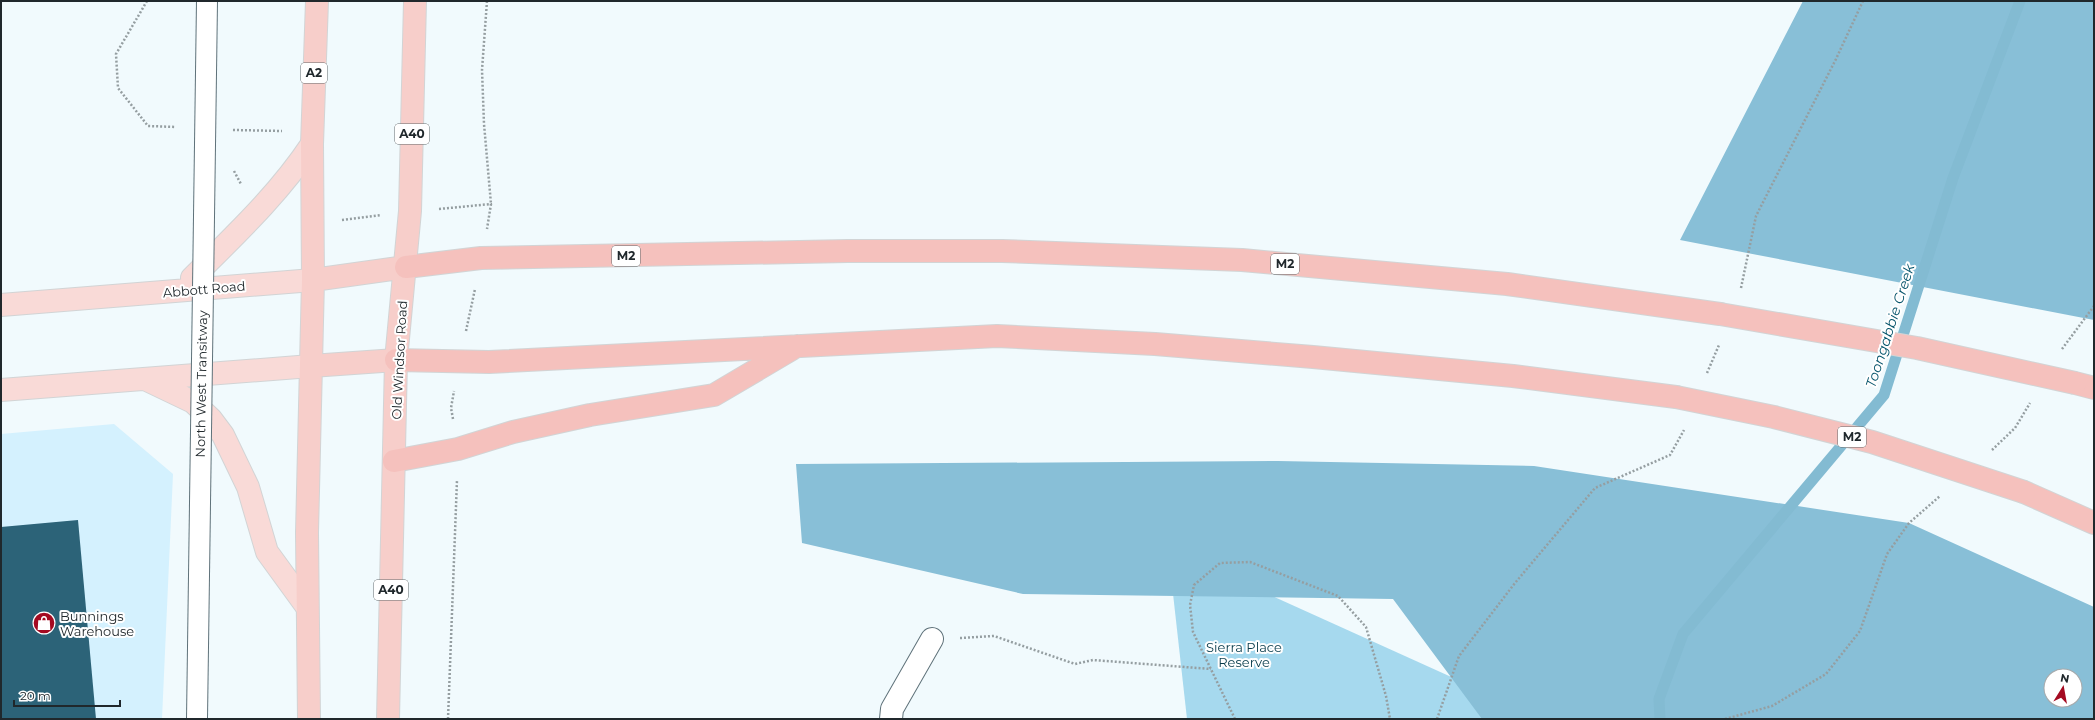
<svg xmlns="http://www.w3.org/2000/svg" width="2095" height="720" viewBox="0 0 2095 720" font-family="Montserrat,sans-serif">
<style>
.built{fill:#d4f1fe}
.green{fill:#a6d9ee}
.forest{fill:#88bfd7;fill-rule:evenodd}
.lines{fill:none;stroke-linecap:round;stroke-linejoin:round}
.stream{stroke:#83bbd2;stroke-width:11}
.building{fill:#2c6378}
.minor-casing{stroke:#5f727a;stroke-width:24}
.primary-casing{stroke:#d2d4d5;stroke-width:24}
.trunk-casing{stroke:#d2d4d5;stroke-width:24}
.motorway-casing{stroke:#d2d4d5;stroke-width:24}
.path{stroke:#959ea1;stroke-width:2.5;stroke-dasharray:2 2;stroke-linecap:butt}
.minor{stroke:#fff;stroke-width:22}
.primary{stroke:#f9dad7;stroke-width:22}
.trunk{stroke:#f7ceca;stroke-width:22}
.motorway{stroke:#f5c1bd;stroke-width:22}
.service-bridge-casing{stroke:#5f727a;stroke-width:22;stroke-linecap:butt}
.motorway-bridge-casing{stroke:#d2d4d5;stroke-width:24;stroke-linecap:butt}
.service-bridge{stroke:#fff;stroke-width:20}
.motorway-bridge{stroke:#f5c1bd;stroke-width:22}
.labels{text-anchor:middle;stroke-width:4;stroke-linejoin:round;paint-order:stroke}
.shield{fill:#fff;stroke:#63686b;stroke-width:1}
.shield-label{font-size:12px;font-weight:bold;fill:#20282c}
.street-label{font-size:13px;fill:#20282c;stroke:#fff}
.poi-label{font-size:13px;fill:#20282c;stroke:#fff;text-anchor:start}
.park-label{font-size:13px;fill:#063a4a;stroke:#fff}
.water-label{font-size:14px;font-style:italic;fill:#07556c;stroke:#fff}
</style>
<rect width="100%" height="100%" fill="#f1fafd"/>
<!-- built -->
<path class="built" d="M 114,424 L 173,474 L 162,719 L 1,719 L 1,434 Z"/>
<!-- green -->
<path class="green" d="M 1168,549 L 1544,719 L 1187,719 Z"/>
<!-- forest -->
<path class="forest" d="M 1803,1 L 2094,1 L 2094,320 L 1680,240 Z
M 1278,461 L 1534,466 L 1909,523 L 2094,607 L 2094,719 L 1482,719 L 1393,599 L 1023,594 L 802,543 L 796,464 ZM 2051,676 L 2075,676 L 2075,700 L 2051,700 Z"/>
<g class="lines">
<!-- stream -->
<path class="stream" d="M 1660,719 L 1659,699 L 1683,634 L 1884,395 L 1953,178 L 2020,1"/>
</g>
<!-- building -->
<path class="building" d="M 78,520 L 96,719 L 1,719 L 1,527 Z"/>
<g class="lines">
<!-- minor casing -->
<g class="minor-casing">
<path id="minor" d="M 891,719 L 892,709 L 932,639"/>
</g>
<!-- primary casing -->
<g class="primary-casing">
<path id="primary" d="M 192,278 C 235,235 278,195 312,144
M 1,305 L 313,280
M 147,380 L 193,402 L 211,419 L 223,435 L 248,487 L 267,552 L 307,607
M 1,390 L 311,366"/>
</g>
<!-- trunk casing -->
<g class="trunk-casing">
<path id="trunk" d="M 313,280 L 406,267
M 311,366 L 396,360
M 309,719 L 307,533 L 313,280 L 312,144 L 317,1
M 388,719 L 396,360 L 410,211 L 415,1"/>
</g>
<!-- motorway casing -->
<g class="motorway-casing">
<path id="motorway" d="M 406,267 L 481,258 L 848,251 L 1002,251 L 1242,260 L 1507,284 L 1720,314
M 396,360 L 489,362 L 997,336 L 1155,344 L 1313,357 L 1513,376 L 1676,397
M 2075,383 L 2094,388
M 394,461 L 458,449 L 513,432 L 590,415 L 714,395 L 797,346
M 2024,492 L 2094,523"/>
</g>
<!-- path -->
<path class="path" d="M 147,1 L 116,54 L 118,88 L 148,126 L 176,127
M 487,1 L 482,70 L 484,124 L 491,204
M 233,130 L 282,131
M 234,171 L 241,184
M 439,209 L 491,204 L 487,229
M 342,220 L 381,215
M 1741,288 L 1756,216 L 1836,59 L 1863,1
M 466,331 L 475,289
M 2062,349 L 2094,306
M 1707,373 L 1719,345
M 453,419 L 451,408 L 454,391
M 1992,450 L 2015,428 L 2030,403
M 960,638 L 994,636 L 1075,664 L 1093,660 L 1211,669
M 448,719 L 457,480
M 1235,719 L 1193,632 L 1190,605 L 1194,585 L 1220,563 L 1250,562 L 1338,596 L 1366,627 L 1386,696 L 1390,719
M 1437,719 L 1459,656 L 1515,583 L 1595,488 L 1670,455 L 1684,430
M 1725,719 L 1772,706 L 1826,674 L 1860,631 L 1887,554 L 1909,523 L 1940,496"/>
<!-- minor -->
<use href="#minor" class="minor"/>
<!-- primary -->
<use href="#primary" class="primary"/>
<!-- trunk -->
<use href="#trunk" class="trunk"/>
<!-- motorway -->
<use href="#motorway" class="motorway"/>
<!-- service-bridge casing -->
<g class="service-bridge-casing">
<path id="service-bridge" d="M 197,719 L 207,1"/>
</g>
<!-- motorway-bridge casing -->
<g class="motorway-bridge-casing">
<path id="motorway-bridge" d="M 1720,314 L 1917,348 L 2075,383
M 1676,397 L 1774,417 L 1872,442 L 2024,492"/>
</g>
<!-- service-bridge -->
<use href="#service-bridge" class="service-bridge"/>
<!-- motorway-bridge -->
<use href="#motorway-bridge" class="motorway-bridge"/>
</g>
<!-- icons -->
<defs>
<g id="shop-disc" transform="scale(1.15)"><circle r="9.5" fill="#a40a21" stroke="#fff"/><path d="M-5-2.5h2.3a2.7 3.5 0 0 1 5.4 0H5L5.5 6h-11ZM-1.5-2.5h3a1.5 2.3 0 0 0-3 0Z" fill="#fff"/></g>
</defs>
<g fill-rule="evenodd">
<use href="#shop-disc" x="44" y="623"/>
</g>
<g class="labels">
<!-- shield labels -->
<g class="shield">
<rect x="301" y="63" width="26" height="20" rx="3"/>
<rect x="395" y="124" width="34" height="20" rx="3"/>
<rect x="612" y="246" width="28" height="20" rx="3"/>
<rect x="1271" y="254" width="28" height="20" rx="3"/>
<rect x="1838" y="427" width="28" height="20" rx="3"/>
<rect x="374" y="580" width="34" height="20" rx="3"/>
</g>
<g class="shield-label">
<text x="314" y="77">A2</text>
<text x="412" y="138">A40</text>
<text x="626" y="260">M2</text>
<text x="1285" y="268">M2</text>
<text x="1852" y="441">M2</text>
<text x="391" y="594">A40</text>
</g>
<!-- street labels -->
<g class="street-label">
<text transform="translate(204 289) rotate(-5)" y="5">Abbott Road</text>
<text transform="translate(399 360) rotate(-87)" y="5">Old Windsor Road</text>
<text transform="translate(201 384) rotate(-89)" y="5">North West Transitway</text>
</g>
<!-- poi labels -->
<g class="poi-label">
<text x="60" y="621">Bunnings<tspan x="60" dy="15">Warehouse</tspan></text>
</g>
<!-- park labels -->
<g class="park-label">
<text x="1244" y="652">Sierra Place<tspan x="1244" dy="15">Reserve</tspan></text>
</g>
<!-- water labels -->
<g class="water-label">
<text transform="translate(1890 326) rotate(-72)" y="5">Toongabbie Creek</text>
</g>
</g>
<!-- border -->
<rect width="2095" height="720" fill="none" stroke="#20282c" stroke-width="4"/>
<!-- north arrow -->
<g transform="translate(2063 688) rotate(11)"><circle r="19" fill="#ffffff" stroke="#a6a9ab"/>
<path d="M0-3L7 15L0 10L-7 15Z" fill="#a40a21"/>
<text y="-6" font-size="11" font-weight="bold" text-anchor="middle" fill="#20282c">N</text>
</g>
<!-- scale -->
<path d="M14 700v6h106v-6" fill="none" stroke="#20282c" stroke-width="2"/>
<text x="20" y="700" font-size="12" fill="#20282c" stroke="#ffffff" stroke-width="3" paint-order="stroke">20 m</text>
</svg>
